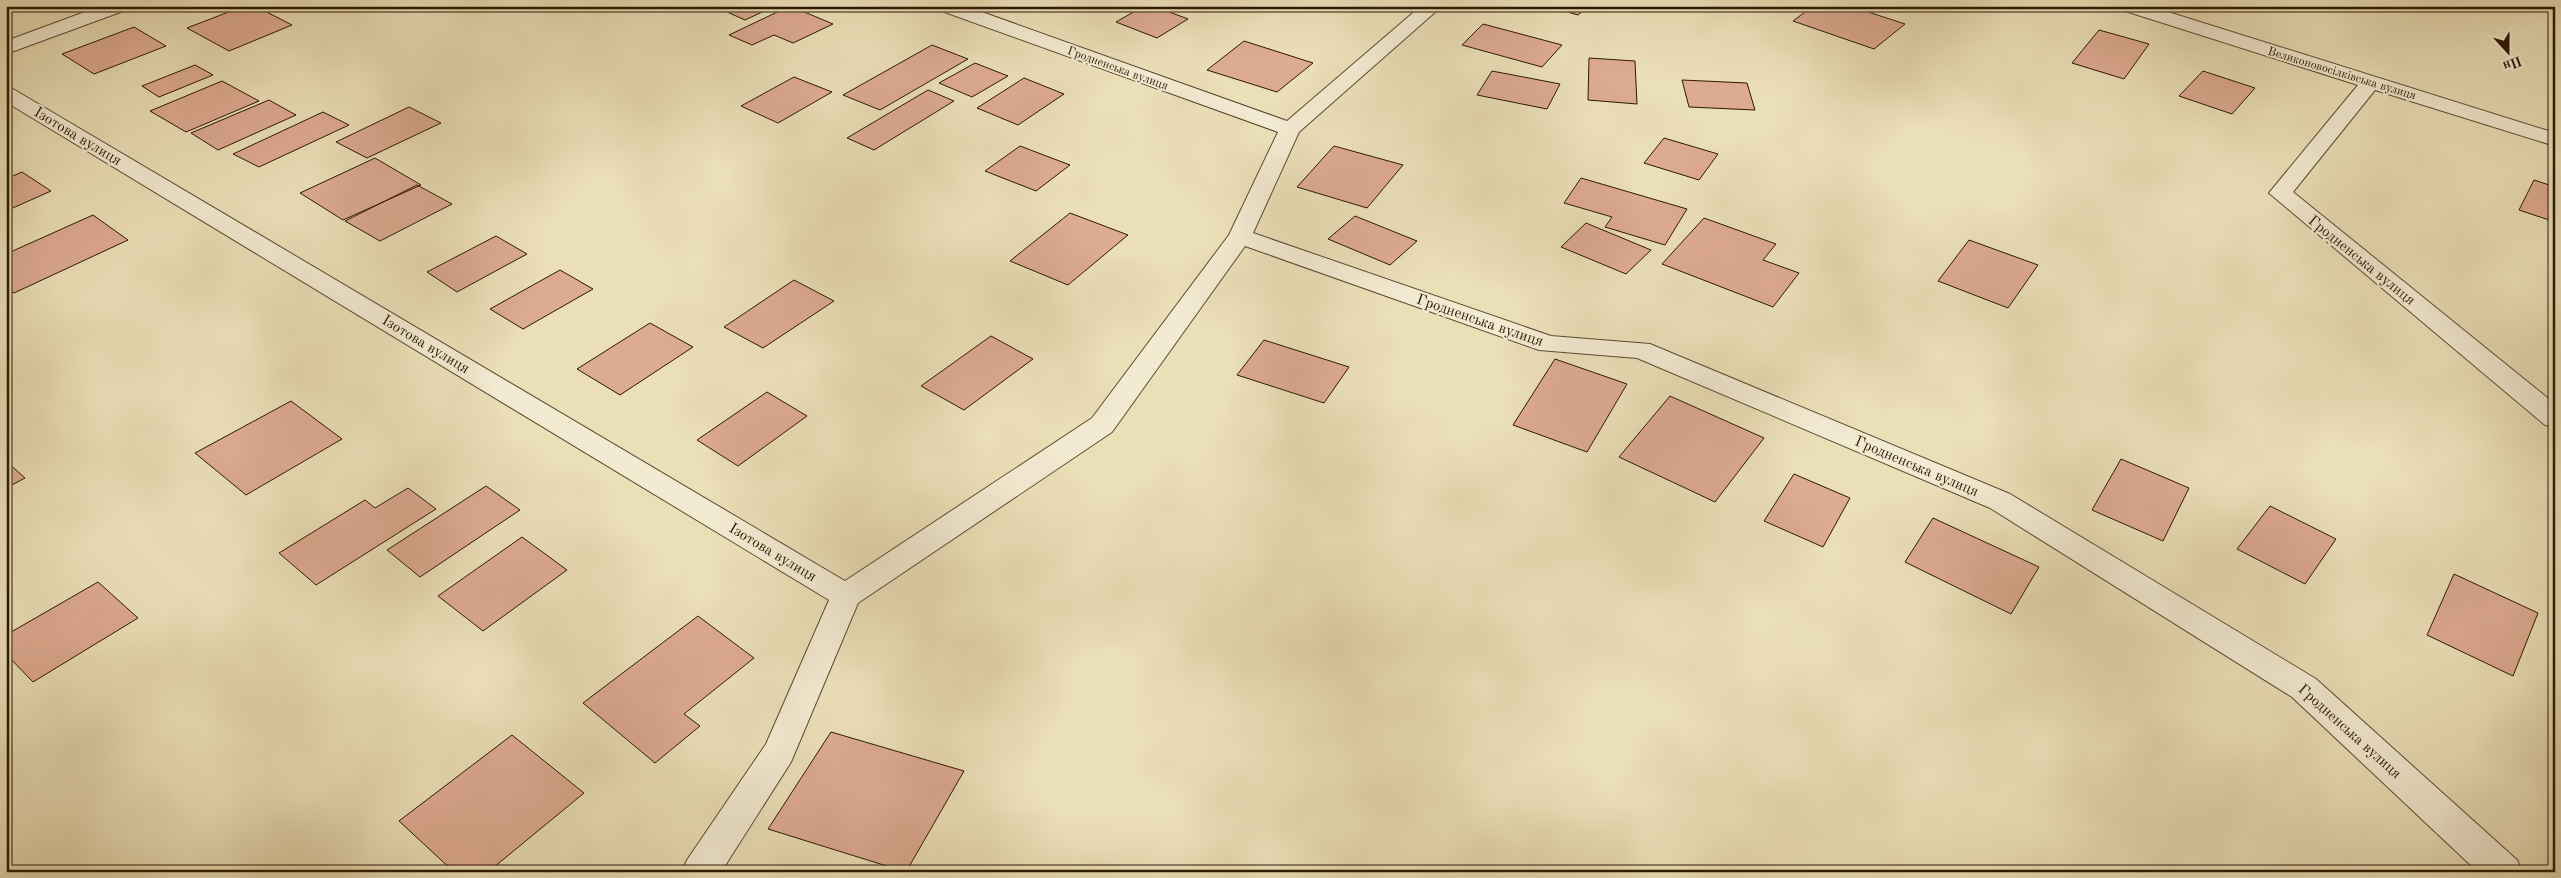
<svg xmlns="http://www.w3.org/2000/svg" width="2561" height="878" viewBox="0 0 2561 878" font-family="'Old Standard TT',serif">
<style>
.building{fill:#ddaa92;stroke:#2b1803}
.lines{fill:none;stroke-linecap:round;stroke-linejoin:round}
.minor-casing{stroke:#5b4a30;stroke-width:2}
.minor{fill:#f2ead1;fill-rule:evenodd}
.labels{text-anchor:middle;stroke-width:4;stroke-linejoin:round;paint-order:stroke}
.far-street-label{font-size:12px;fill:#2b1803;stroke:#f2ead1}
.street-label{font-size:15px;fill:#2b1803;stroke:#f2ead1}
</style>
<rect width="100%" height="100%" fill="#ebdfb8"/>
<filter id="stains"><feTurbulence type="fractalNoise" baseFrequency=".004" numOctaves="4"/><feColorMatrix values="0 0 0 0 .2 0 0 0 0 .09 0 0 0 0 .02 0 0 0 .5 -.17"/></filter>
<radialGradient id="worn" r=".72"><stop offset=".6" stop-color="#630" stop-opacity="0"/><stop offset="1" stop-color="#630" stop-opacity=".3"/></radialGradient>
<!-- building -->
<path class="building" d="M 6,6 L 28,6 L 6,14 Z
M 244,6 L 255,6 L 292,25 L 229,51 L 187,28 Z
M 718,6 L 775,6 L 745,20 L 716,7 Z
M 790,6 L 833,24 L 793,43 L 774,35 L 752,45 L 729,35 Z
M 1144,6 L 1153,6 L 1188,19 L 1157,38 L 1116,22 Z
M 1547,6 L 1588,6 L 1578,15 Z
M 1813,6 L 1858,6 L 1856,8 L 1905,24 L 1874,49 L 1793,21 Z
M 1483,24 L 1562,45 L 1542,67 L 1462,45 Z
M 134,27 L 166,46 L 94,74 L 62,54 Z
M 2099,30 L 2149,44 L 2124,79 L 2072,63 Z
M 1244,41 L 1313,63 L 1277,92 L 1207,70 Z
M 932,45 L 968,59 L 880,110 L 843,95 Z
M 1589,58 L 1635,61 L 1637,104 L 1588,100 Z
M 975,63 L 1008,76 L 972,97 L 939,83 Z
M 195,65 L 213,75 L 159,97 L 142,86 Z
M 1492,71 L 1560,84 L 1547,109 L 1477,95 Z
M 2203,71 L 2255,88 L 2232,114 L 2179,96 Z
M 794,77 L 832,92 L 778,123 L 741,106 Z
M 1024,78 L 1064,94 L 1018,125 L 977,108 Z
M 1682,80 L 1747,83 L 1755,110 L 1689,107 Z
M 222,81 L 259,101 L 186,132 L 150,111 Z
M 928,90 L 954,101 L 874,150 L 847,138 Z
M 269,100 L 296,115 L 218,150 L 191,133 Z
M 409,107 L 441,123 L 367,158 L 336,142 Z
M 323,112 L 349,125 L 259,167 L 233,154 Z
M 1664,138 L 1718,154 L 1699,180 L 1644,163 Z
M 1020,146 L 1070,165 L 1036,191 L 985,171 Z
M 1334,146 L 1403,165 L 1367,208 L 1297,187 Z
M 375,158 L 421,185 L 343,220 L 300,193 Z
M 22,172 L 51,191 L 6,211 L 6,179 Z
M 1581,178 L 1687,209 L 1665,245 L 1605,227 L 1612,217 L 1564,203 Z
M 2534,180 L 2555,187 L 2555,222 L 2519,210 Z
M 417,185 L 452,204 L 380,241 L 345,221 Z
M 1070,213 L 1128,235 L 1068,285 L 1010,261 Z
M 93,215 L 128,240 L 14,293 L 6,287 L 6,254 Z
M 1355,216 L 1417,241 L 1390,265 L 1328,239 Z
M 1704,218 L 1776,244 L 1763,260 L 1799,273 L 1773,307 L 1662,264 Z
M 1586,223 L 1651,250 L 1626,274 L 1561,247 Z
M 496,236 L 527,254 L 457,292 L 427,272 Z
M 1969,240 L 2038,265 L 2008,308 L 1938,281 Z
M 560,270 L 593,289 L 523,329 L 490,309 Z
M 794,280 L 834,301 L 763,348 L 724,327 Z
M 650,323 L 693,347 L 620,395 L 577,369 Z
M 991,336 L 1033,359 L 964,410 L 921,386 Z
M 1264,340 L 1349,367 L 1324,403 L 1237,375 Z
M 1555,359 L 1627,384 L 1587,452 L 1513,425 Z
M 767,392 L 807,416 L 738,466 L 697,440 Z
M 1670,396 L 1764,438 L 1715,502 L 1619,457 Z
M 291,401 L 342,439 L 246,495 L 195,453 Z
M 2121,459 L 2189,488 L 2163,541 L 2092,510 Z
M 6,461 L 25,478 L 6,488 Z
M 1794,474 L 1850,498 L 1823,547 L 1764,521 Z
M 486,486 L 520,510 L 420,577 L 387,550 Z
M 408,488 L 436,509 L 316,585 L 279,553 L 365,500 L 375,508 Z
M 2270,506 L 2336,539 L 2305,584 L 2237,549 Z
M 1933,518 L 2039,567 L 2011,614 L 1905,562 Z
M 522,537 L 567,570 L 483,631 L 438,596 Z
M 2454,574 L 2538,613 L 2513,676 L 2427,635 Z
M 98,582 L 138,618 L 33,682 L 6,654 L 6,635 Z
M 698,616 L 754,658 L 684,714 L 700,726 L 655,763 L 583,703 Z
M 831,732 L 964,771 L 906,872 L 768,829 Z
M 512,735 L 584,793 L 488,872 L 454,872 L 399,821 Z"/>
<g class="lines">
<!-- minor casing -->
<g class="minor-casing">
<path id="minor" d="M 101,6 L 128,6 L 126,10 L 6,54 L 6,41 Z
M 937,6 L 965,6 L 1287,121 L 1421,6 L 1442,6 L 1299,132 L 1253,233 L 1551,336 L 1650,344 L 2010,494 L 2316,679 L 2517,860 L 2522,872 L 2478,872 L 2292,697 L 1990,508 L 1637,358 L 1539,350 L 1245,246 L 1112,432 L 858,603 L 791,762 L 721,872 L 682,872 L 687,860 L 766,744 L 829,600 L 6,102 L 6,87 L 13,89 L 845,581 L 1092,418 L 1229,235 L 1278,132 L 939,10 Z
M 2120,6 L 2149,6 L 2555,133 L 2555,146 L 2375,90 L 2293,192 L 2555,404 L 2555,427 L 2545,425 L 2269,193 L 2358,85 L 2122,10 Z"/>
</g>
<!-- minor -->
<use href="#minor" class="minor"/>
</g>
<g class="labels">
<!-- far-street labels -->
<g class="far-street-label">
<text transform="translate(1118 68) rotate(20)" y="4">Гродненська вулиця</text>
<text transform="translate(2342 73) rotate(17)" y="4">Великоновосілківська вулиця</text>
</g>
<!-- street labels -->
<g class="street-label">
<text transform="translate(78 136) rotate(31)" y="5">Ізотова вулиця</text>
<text transform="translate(2362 260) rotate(39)" y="5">Гродненська вулиця</text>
<text transform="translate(1480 320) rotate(19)" y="5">Гродненська вулиця</text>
<text transform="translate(426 344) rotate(31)" y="5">Ізотова вулиця</text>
<text transform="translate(1917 466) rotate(23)" y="5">Гродненська вулиця</text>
<text transform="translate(773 552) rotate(31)" y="5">Ізотова вулиця</text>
<text transform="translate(2350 731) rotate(42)" y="5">Гродненська вулиця</text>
</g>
</g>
<!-- margin -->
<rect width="2561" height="878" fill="none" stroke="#ebdfb8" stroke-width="25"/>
<rect x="8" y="8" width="2546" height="863" fill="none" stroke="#2b1803" stroke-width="2.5"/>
<rect x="12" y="12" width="2536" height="853" fill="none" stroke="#2b1803"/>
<!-- north arrow -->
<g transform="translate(2508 52) rotate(159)" stroke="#f2ead1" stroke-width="4" paint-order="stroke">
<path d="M0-4L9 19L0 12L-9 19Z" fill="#2b1803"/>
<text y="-8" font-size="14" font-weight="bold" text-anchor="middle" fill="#2b1803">Пн</text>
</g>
<rect width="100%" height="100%" filter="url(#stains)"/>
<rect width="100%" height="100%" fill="url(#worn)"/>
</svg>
